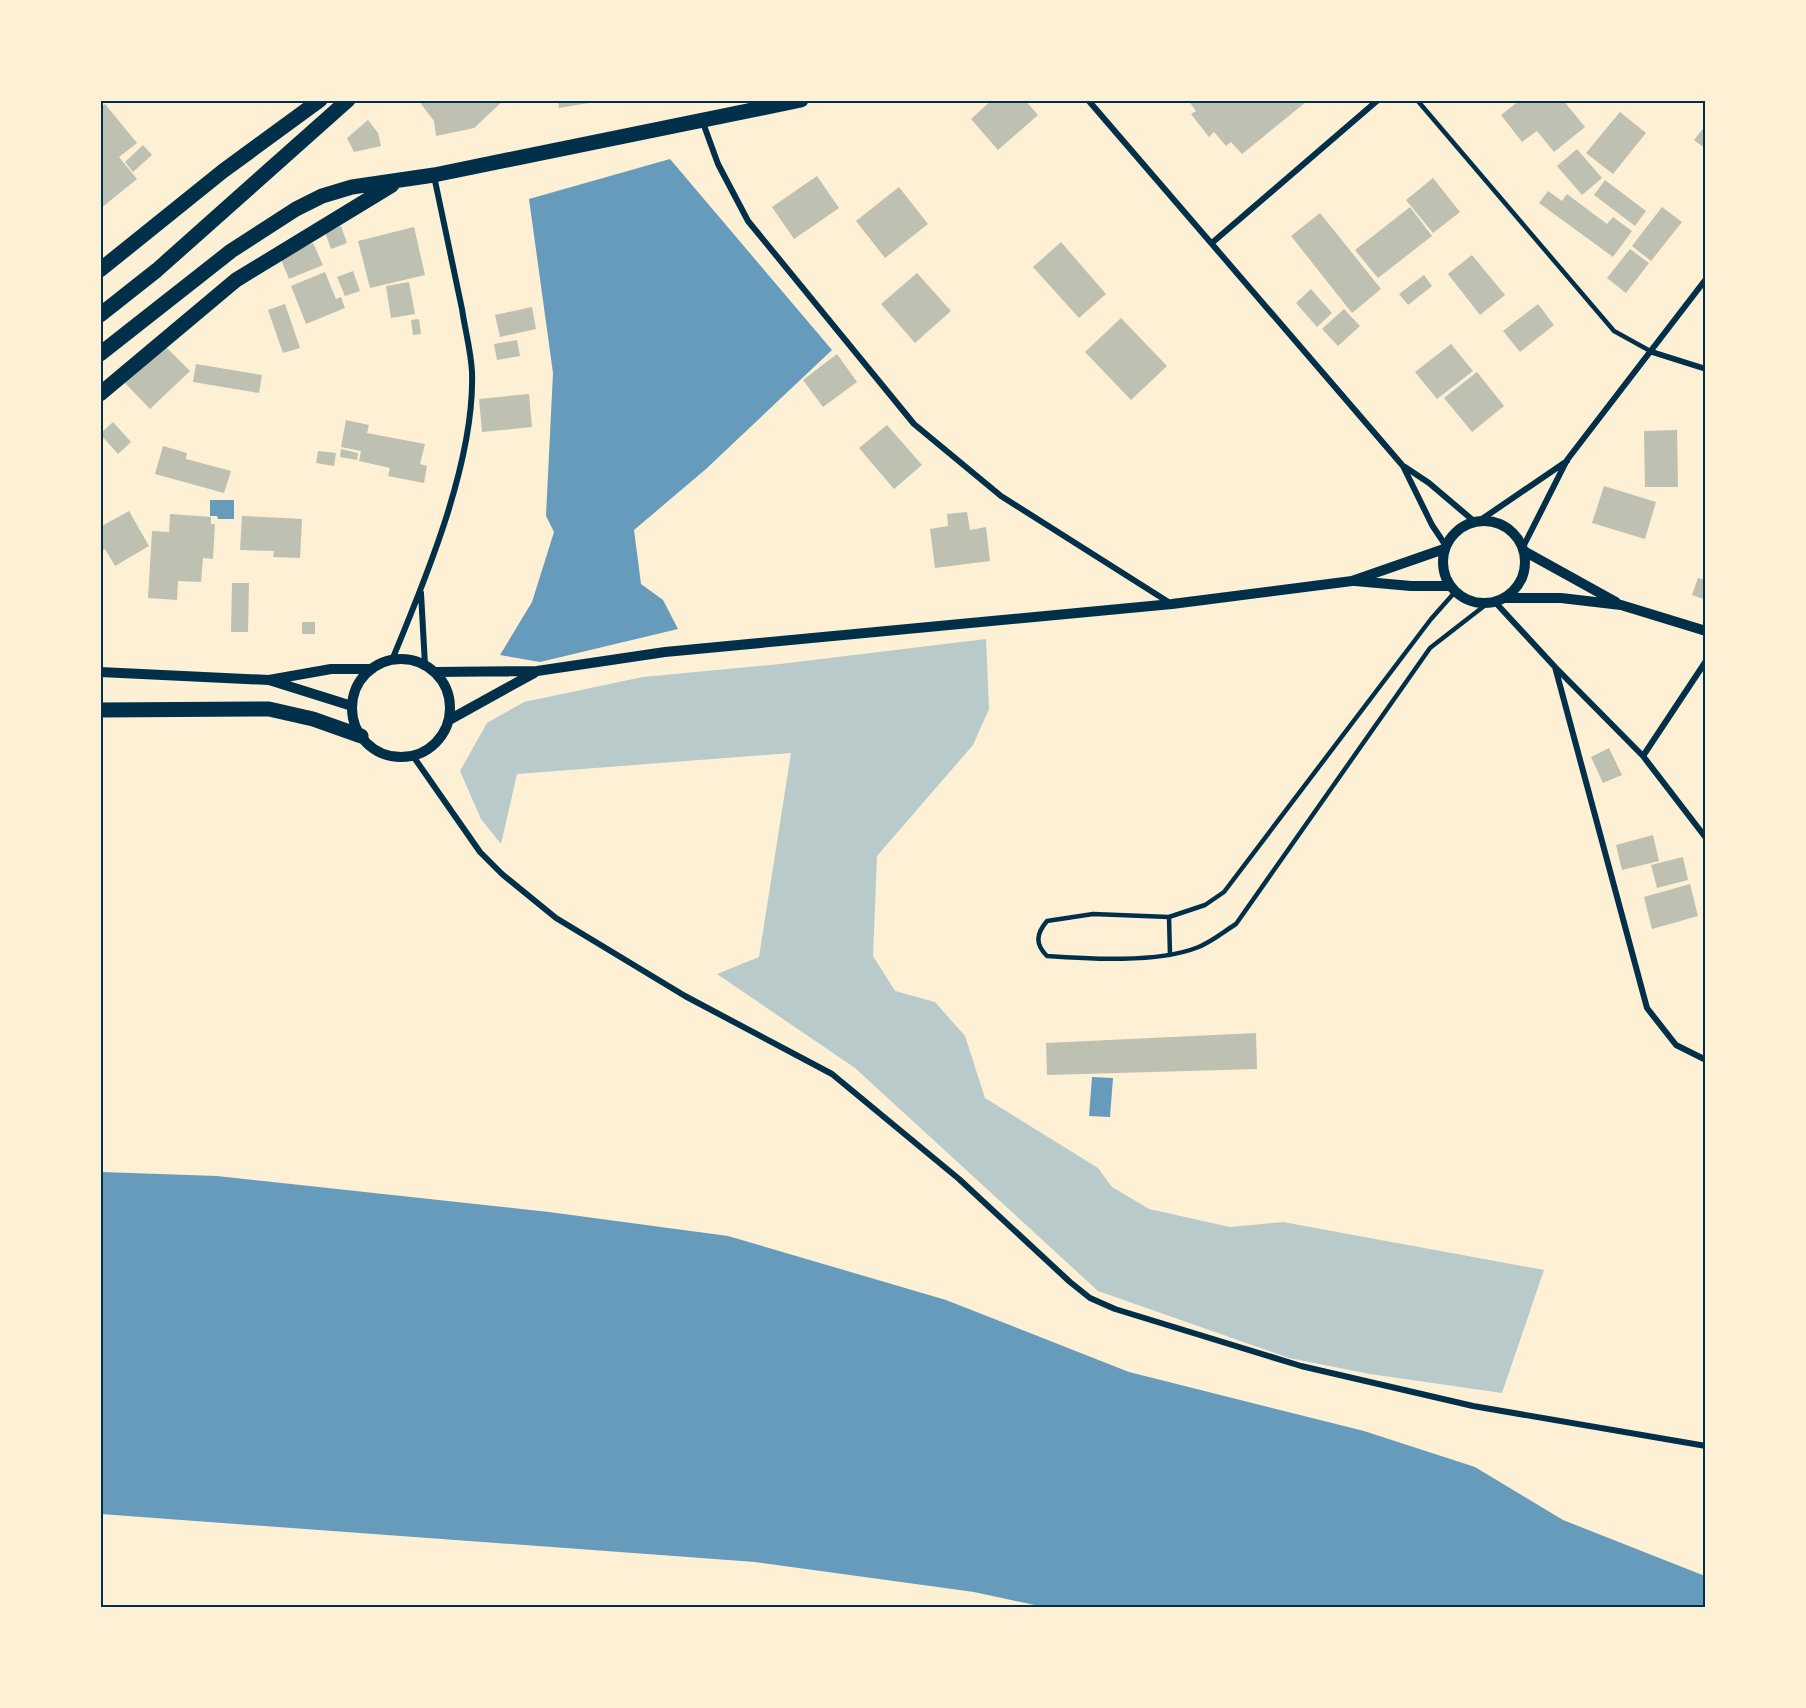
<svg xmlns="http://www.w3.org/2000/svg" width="1806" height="1708" viewBox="0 0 1806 1708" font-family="Bitter,serif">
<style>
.green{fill:#b9caca}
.water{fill:#669bbc}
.building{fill:#bec0b2}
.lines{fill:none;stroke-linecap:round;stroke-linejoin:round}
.service{stroke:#003049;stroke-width:4.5}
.minor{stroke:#003049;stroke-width:6}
.tertiary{stroke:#003049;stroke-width:10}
.primary{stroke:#003049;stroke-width:15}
.neatline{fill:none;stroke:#003049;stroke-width:2}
</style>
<rect width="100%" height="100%" fill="#fdf0d5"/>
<!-- green -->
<path class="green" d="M 986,639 L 989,709 L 973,745 L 877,856 L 873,956 L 895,991 L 935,1002 L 965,1036 L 985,1098 L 1098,1168 L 1112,1187 L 1149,1209 L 1230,1227 L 1283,1222 L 1544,1270 L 1502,1393 L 1370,1374 L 1289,1358 L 1098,1291 L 855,1068 L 717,974 L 759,957 L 791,753 L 517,774 L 501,844 L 481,819 L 460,771 L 487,723 L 524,702 L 643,677 L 780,664 Z"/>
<!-- water -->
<path class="water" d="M 670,159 L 832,350 L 706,469 L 634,530 L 641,584 L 663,600 L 678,629 L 540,662 L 500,655 L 532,602 L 554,532 L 546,516 L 553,373 L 529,199 Z
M 210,500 L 234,500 L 234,519 L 218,519 L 217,516 L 210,516 Z
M 1092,1077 L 1113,1078 L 1110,1117 L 1089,1116 Z
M 101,1172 L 217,1176 L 549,1212 L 728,1236 L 946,1300 L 1129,1372 L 1364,1431 L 1475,1467 L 1563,1520 L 1705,1576 L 1705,1607 L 1044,1607 L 974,1592 L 755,1562 L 101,1514 Z"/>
<!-- building -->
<path class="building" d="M 418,100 L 504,100 L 474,128 L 436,136 L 434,121 Z
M 558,100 L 595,100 L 595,102 L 559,108 Z
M 992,100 L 1025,100 L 1038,115 L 998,150 L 971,119 Z
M 1188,100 L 1305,100 L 1306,102 L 1242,154 L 1231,142 L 1226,146 L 1214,132 L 1209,137 L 1191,114 L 1196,111 Z
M 1520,100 L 1563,100 L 1585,127 L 1554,152 L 1537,131 L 1522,142 L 1501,115 Z
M 105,104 L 137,143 L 119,157 L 137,179 L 100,209 L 100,108 Z
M 1620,112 L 1646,133 L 1613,174 L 1586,153 Z
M 368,120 L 378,133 L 381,146 L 354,152 L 347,138 Z
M 1706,125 L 1706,149 L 1694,140 Z
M 143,145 L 152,155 L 133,172 L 125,162 Z
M 1577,149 L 1602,178 L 1582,195 L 1557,166 Z
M 817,176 L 839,208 L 794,239 L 772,207 Z
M 1433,178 L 1460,212 L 1433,233 L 1406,200 Z
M 1605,180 L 1646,211 L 1635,226 L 1594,195 Z
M 899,187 L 928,224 L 885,258 L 856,221 Z
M 1548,191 L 1562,201 L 1567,194 L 1607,224 L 1613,217 L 1632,231 L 1613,257 L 1539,203 Z
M 1410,207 L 1432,236 L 1378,278 L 1355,250 Z
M 1662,207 L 1682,222 L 1651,261 L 1632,246 Z
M 1320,213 L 1381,289 L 1352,313 L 1291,236 Z
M 341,226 L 347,243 L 331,249 L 325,232 Z
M 414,227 L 425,275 L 370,288 L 358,241 Z
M 1061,242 L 1106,294 L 1079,318 L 1033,267 Z
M 313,243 L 323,265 L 289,279 L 280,257 Z
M 1630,249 L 1649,263 L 1626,293 L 1607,278 Z
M 1472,255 L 1505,295 L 1480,315 L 1448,274 Z
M 353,271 L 360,291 L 345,296 L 337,277 Z
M 325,272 L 336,299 L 341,297 L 345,308 L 306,324 L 291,286 Z
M 917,273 L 951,311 L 915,343 L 881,304 Z
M 1424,275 L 1432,286 L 1408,305 L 1399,294 Z
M 409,282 L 415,314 L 391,318 L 386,286 Z
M 1311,289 L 1332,313 L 1317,327 L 1296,303 Z
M 285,304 L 300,348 L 283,353 L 268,310 Z
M 1538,304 L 1554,325 L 1520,352 L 1503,331 Z
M 532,307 L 536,329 L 500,337 L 495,315 Z
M 1344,309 L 1360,326 L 1338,346 L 1322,329 Z
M 1121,318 L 1167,366 L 1131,400 L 1085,352 Z
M 419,319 L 421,334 L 413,335 L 411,320 Z
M 517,340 L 520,356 L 497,360 L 494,344 Z
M 1451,344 L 1473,371 L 1437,399 L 1415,372 Z
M 164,345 L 190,371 L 150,409 L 125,383 Z
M 837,354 L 857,382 L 823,407 L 803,380 Z
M 196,364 L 262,375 L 259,393 L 193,382 Z
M 1477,372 L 1504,406 L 1472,432 L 1444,398 Z
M 529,394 L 532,427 L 482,432 L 479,399 Z
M 346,420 L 369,425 L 367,433 L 425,444 L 420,464 L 427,466 L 424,483 L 388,476 L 390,468 L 359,461 L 361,451 L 341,447 Z
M 113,422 L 131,442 L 118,454 L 100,434 Z
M 887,425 L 922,465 L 894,489 L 859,448 Z
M 1677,430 L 1678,487 L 1645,487 L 1644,431 Z
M 163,446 L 187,453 L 186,459 L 231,471 L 224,493 L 155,474 Z
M 341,449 L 358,453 L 357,460 L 340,457 Z
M 318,451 L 336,453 L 334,466 L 316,463 Z
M 1604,486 L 1656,502 L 1645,539 L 1592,523 Z
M 129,511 L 149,546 L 115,566 L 105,549 L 100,552 L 100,527 Z
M 967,512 L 970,530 L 986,527 L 990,561 L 935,568 L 930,529 L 948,526 L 947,514 Z
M 170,514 L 211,517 L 211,524 L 215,524 L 213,559 L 203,558 L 201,582 L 178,581 L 177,600 L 148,598 L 152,531 L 169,532 Z
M 242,516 L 302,519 L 300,558 L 273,557 L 274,551 L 240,550 Z
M 1698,578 L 1706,580 L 1706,600 L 1692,595 Z
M 232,583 L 249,583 L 248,632 L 231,632 Z
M 302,622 L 315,622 L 315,634 L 302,634 Z
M 1609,748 L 1622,775 L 1603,783 L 1591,757 Z
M 1653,835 L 1659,861 L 1622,870 L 1616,845 Z
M 1683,857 L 1688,880 L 1657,888 L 1651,865 Z
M 1690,884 L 1698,916 L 1652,929 L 1644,897 Z
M 1256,1033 L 1257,1069 L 1047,1075 L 1046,1043 Z"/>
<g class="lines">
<!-- service -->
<path class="service" d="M 1417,100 L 1614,331 L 1652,352
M 1455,592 L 1431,619 L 1224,892 L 1205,905 L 1169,917 L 1093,914 L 1047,921 C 1036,934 1035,944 1047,956 C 1089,959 1157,963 1196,948 C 1210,943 1223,932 1236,924 L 1430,648 L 1488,603
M 1169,917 L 1170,955"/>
<!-- minor -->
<path class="minor" d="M 1088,100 L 1403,466 L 1432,525 L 1446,546
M 702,120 L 718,164 L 748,221 L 914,424 L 1001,496 L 1170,603
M 1213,242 L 1378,100
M 1652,352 L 1706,369
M 1405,467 L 1429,483 L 1475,522
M 1479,521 L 1567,461
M 1523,547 L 1567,460 L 1706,279
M 421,593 L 425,665
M 1495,602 L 1555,667 L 1643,756 L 1706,838
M 392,660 C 426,578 475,461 472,372 C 471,351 465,330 462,309 C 453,265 443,220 434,176
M 1555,667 L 1647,1008 L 1676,1045 L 1706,1060
M 413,756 L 480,852 L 502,874 L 556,918 L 685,996 L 832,1074 L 959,1179 L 1070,1282 L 1090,1298 L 1115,1309 L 1301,1366 L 1473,1406 L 1706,1446
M 1643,756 L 1706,661"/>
<!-- tertiary -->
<path class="tertiary" d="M1443 562a41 41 0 1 1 82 0a41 41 0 1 1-82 0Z
M 1524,551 L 1616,602
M 1355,581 L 1411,586 L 1450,586
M 1504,598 L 1561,598 L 1621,605 L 1706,631
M352 708a49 49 0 1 1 98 0a49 49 0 1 1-98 0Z
M 100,672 L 269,680 L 352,706
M 435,672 L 537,671 L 665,652 L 1172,604 L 1352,581 L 1444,549
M 269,680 L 331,669 L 372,669
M 449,720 L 534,673"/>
<!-- primary -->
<path class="primary" d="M 100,270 L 223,171 L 320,100
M 100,315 L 157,270 L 348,100
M 100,354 L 231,251 L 296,209 L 322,196 L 352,187 L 434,175 L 801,100
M 100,394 L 236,280 L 392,185
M 100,710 L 269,709 L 313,719 L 361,736"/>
</g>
<!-- border -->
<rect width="1806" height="1708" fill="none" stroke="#fdf0d5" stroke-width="204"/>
<rect x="102" y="102" width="1602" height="1504" class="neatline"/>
</svg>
